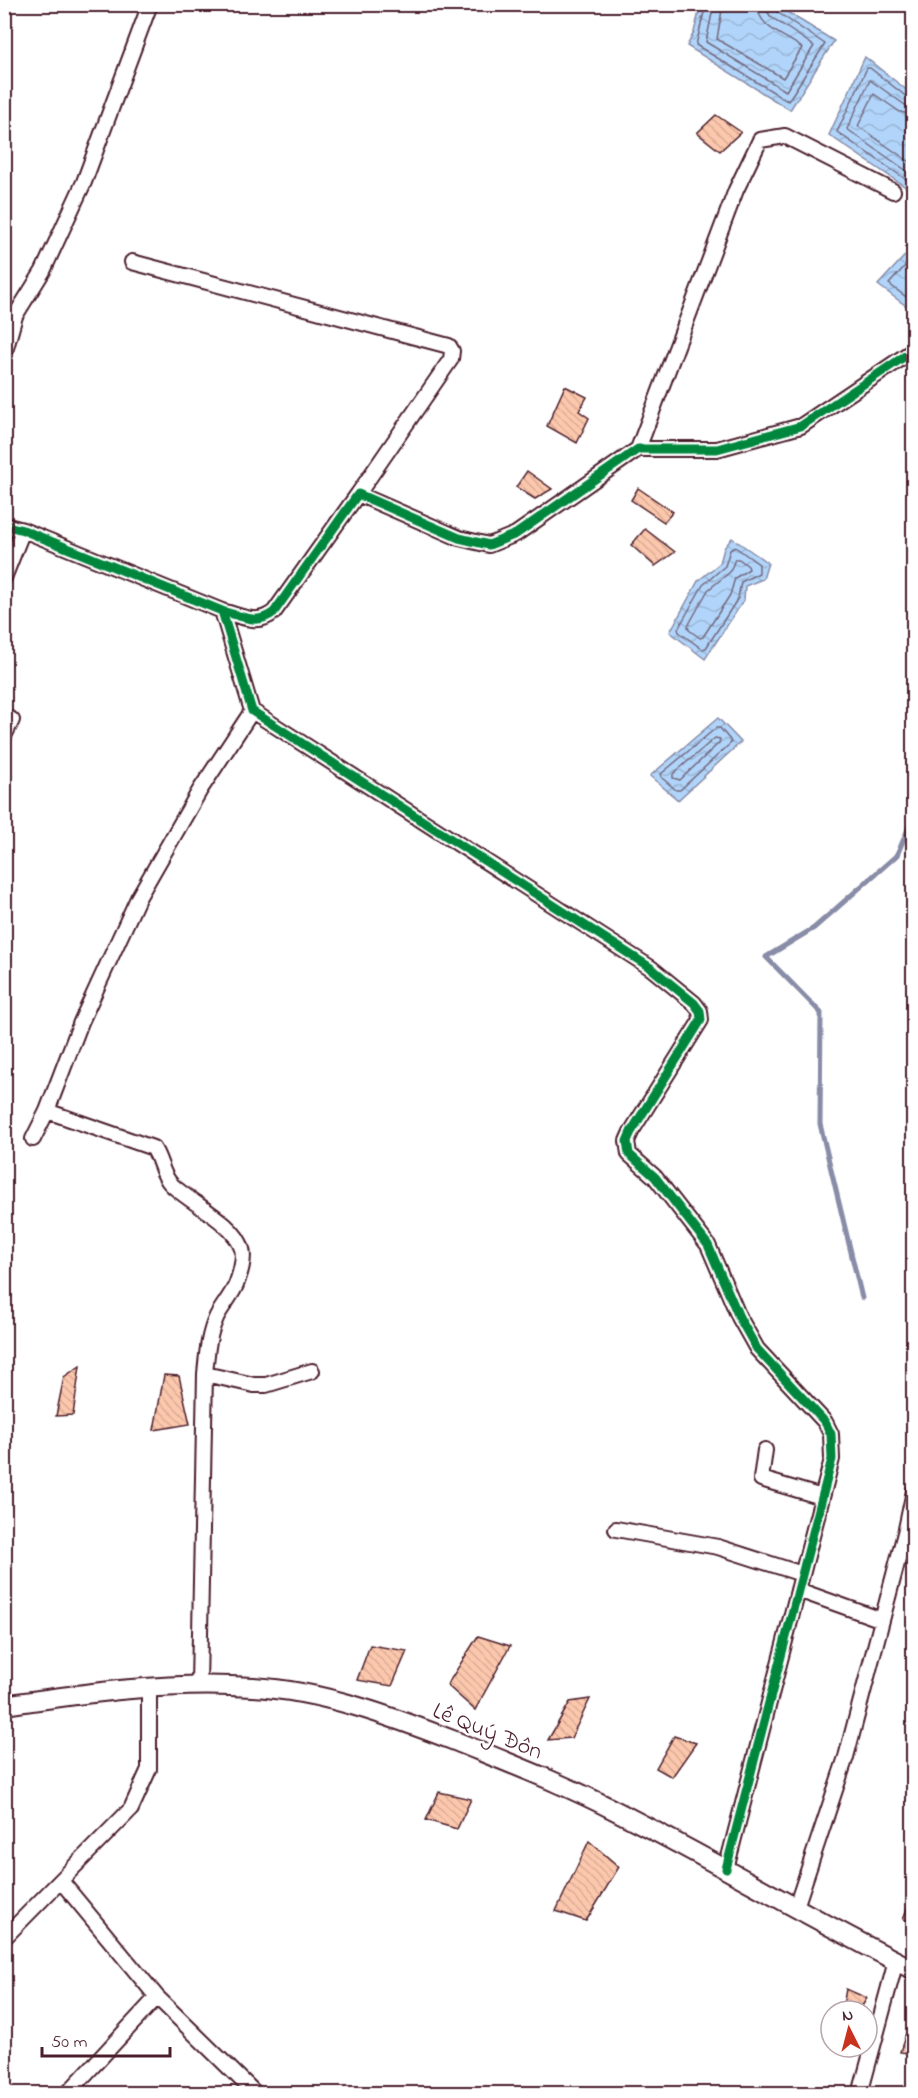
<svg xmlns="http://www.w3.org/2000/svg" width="918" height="2098" viewBox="0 0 918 2098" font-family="'Indie Flower',sans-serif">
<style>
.water{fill:url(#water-waves);stroke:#888ca7;stroke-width:1.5}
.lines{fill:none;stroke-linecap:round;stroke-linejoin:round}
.shore{stroke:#73687e;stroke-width:1.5}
.stream{stroke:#888ca7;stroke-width:5}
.building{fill:url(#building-back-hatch);stroke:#4a1f2b;stroke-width:1.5}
.street-casing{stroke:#4a1f2b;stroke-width:18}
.secondary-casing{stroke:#4a1f2b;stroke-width:22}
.street{stroke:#fff;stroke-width:14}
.secondary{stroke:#fff;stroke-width:18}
.cycleway-casing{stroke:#fff;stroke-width:13}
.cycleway{stroke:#00873e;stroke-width:9}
.labels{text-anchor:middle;stroke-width:4.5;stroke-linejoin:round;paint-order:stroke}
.street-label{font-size:24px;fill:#4a1f2b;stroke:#fff}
</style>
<defs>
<pattern id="water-waves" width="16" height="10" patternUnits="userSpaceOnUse" patternTransform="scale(1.5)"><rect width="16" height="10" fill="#b1d5fa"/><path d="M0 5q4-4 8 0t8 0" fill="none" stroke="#9ab6d6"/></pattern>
<pattern id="building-back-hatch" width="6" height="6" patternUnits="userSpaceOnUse" patternTransform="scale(1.5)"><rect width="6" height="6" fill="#fcc8ad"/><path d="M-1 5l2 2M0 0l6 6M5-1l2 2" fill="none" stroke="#daab95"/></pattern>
</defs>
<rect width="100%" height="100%" fill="#fff"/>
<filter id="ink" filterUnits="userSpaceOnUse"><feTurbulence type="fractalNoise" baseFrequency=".0167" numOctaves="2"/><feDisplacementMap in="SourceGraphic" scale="12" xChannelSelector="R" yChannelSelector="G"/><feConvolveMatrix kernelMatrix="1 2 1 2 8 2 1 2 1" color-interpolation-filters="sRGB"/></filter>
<g filter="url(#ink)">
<!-- water -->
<path class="water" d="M 701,4 L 776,5 L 834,41 L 790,110 L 687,46 L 694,32 Z
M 865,57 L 913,95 L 913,192 L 829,135 Z
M 913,247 L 913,311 L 878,285 Z
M 732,538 L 768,563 L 763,579 L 745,586 L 744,600 L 705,659 L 670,632 L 698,581 L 720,563 L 724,548 Z
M 718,718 L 741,742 L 678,800 L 650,776 Z"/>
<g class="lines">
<!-- shore -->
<path class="shore" d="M 706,4 L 696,45 L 788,101 L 825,44 L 777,12 L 774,4
M 714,4 L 706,42 L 786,91 L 814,46 L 771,17 L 767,11 L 766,4
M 723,4 L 717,39 L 783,78 L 802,48 C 786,35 758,29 757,4
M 914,99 L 908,98 L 870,68 L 867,68 L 837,132 L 914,185
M 914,106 L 905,105 L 870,80 L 847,129 L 914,176
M 914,115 L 900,112 L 874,94 L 858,126 L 914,165
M 914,256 L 889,284 L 914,303
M 735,547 L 759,564 L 759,573 L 741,582 L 738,598 L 706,648 L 702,649 L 679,632 L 678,629 L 703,585 L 725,566 L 730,550 Z
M 735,559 L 739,559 L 748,566 L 749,569 L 735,578 L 730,595 L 703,637 L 700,638 L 689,630 L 688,626 L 708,590 L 730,572 Z
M 716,728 L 720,728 L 730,740 L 731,743 L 680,790 L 676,790 L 662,778 L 661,774 Z
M 715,738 L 720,739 L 719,743 L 680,780 L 673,778 L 673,774 Z"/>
<!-- stream -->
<path class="stream" d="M 862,1298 L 820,1124 L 821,1013 L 766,957 L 814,928 L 897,855 L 914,815"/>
</g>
<!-- building -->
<path class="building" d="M 716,115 L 741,132 L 720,151 L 697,133 Z
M 565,386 L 587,397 L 579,411 L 589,418 L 577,443 L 547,426 Z
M 527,471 L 552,489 L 535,499 L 516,487 Z
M 638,488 L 673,512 L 664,522 L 631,500 Z
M 645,529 L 675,552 L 655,566 L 631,545 Z
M 80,1366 L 73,1415 L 56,1416 L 64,1377 Z
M 164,1375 L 179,1376 L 190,1424 L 154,1430 Z
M 478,1636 L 510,1646 L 475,1710 L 447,1685 Z
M 370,1645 L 407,1651 L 392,1686 L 357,1680 Z
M 590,1699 L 571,1738 L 548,1740 L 570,1702 Z
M 674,1736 L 696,1743 L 672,1777 L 656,1768 Z
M 439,1792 L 471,1799 L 457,1829 L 426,1820 Z
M 589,1841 L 619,1867 L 586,1921 L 556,1911 Z
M 914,1891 L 914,1922 L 903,1919 Z
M 846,1989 L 867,1998 L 859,2011 L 842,2011 Z
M 914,2008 L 914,2054 L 900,2052 Z"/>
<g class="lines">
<!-- street casing -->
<g class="street-casing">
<path id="street" d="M 132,262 L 449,346 L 452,351 L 451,359 L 358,494
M 4,355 L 15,316 L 43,271 L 84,182 L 150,4
M 638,449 L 736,190 L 760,140 L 785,136 L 893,191
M 4,525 L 23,530 L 222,611 C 242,616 257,626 274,612 L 358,494 L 459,538 L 489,545 L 516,534 L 638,449 L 717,449 L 801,426 L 914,350
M 4,578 L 23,530
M 222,611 L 252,711 L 651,968 L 694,1003 L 700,1011 L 701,1020 L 631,1132 L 627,1141 L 629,1154 L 655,1177 L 708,1245 L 739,1317 L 757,1349 L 825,1422 L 831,1434 L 832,1459 L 726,1869
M 4,716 L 12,720 L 4,736
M 47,1111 L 153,1148 C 161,1159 161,1174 171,1184 C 190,1203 235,1223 242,1249 C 245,1260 240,1274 236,1285 C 231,1296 223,1305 217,1316 C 208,1335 207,1354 205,1374 L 199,1685
M 33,1139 L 47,1111 L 81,1022 L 138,898 L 200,790 L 252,711
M 205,1374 L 254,1385 L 266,1385 L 312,1371
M 765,1450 L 761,1479 L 822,1497
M 616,1529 L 718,1547 L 802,1574
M 798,1590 L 882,1620
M 61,1881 L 157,1997
M 796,1907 L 846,1757 L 906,1529 L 914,1491
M 4,1938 L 131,1809 L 149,1769 L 149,1689
M 67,2094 L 157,1997 L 256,2094
M 860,2094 L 896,1961"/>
</g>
<!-- secondary casing -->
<g class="secondary-casing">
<path id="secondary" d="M 4,1705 C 86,1693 170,1681 253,1687 C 323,1691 390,1716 455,1741 C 509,1763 564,1784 616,1811 C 717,1862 813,1920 914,1970"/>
</g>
<!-- street -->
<use href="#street" class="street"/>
<!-- secondary -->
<use href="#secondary" class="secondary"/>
<!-- cycleway casing -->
<g class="cycleway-casing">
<path id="cycleway" d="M 4,525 L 23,530 L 222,611 C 242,616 257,626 274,612 L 358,494 L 459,538 L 489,545 L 516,534 L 638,449 L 717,449 L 801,426 L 914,350
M 222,611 L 252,711 L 651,968 L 694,1003 L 700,1011 L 701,1020 L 631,1132 L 627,1141 L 629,1154 L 655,1177 L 708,1245 L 739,1317 L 757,1349 L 825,1422 L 831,1434 L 832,1459 L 726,1869"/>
</g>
<!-- cycleway -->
<use href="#cycleway" class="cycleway"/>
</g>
</g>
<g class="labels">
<!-- street labels -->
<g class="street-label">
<text transform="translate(488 1730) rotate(22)" y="8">Lê Quý Đôn</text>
</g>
</g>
<!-- margin -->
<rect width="918" height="2098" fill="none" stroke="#fff" stroke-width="24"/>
<rect x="12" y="12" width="894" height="2074" fill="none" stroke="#4a1f2b" stroke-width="2" filter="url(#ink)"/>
<!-- north arrow -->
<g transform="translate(849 2029) rotate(354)"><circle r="28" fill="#ffffff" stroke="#b7a5aa" stroke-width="1.5"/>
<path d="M0-4.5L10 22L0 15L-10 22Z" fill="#c8321e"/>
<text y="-9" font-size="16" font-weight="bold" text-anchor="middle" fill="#4a1f2b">N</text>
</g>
<!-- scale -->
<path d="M42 2047v9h128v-9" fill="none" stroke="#4a1f2b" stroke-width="3"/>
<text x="51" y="2047" font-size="18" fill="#4a1f2b" stroke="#ffffff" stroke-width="4.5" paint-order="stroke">50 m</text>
</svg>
